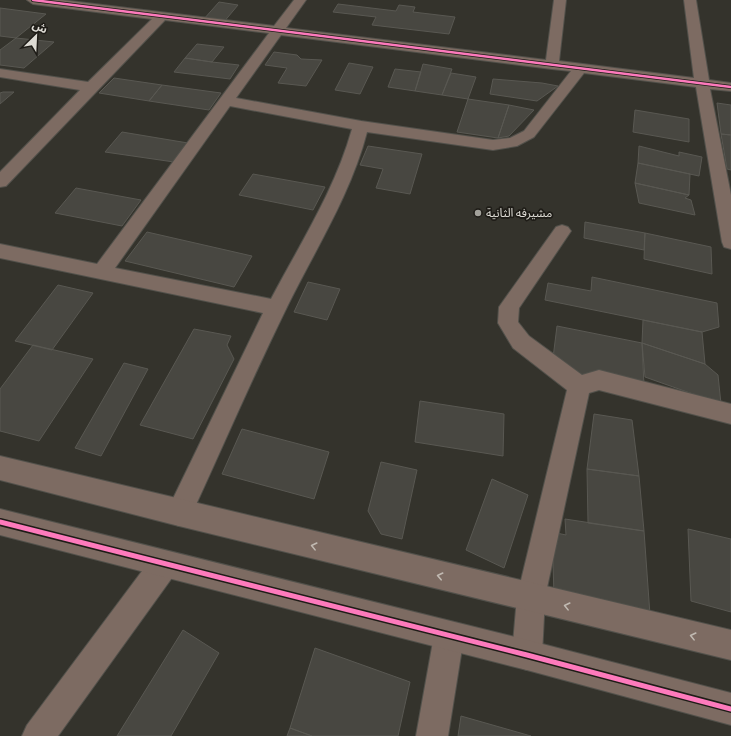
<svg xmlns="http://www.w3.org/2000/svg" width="731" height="736" viewBox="0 0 731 736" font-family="Commissioner,'Noto Sans Arabic',sans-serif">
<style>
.building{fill:#484741;stroke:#595852}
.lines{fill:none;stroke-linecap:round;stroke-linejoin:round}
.minor-casing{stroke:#52514b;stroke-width:2}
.tertiary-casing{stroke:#52514b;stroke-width:2}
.minor{fill:#7d6b62;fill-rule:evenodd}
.tertiary{fill:#7d6b62;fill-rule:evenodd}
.cycleway-far1-casing{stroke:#1e1c17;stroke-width:4}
.cycleway-casing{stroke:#1e1c17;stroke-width:8}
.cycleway-far1{stroke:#fd7abc;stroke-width:2.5}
.cycleway{stroke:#fd7abc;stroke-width:5}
.oneway{stroke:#c1bab2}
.poi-dot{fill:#a2a19a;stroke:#1e1c17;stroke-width:1.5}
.labels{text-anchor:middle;stroke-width:3.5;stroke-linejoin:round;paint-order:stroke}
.poi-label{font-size:12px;fill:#dedcd5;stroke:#1e1c17;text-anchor:start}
</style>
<rect width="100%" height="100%" fill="#34332c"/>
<!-- building -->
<path class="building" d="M 219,2 L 238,5 L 223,23 L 203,20 Z
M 338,4 L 396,11 L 399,5 L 415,7 L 413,12 L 455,17 L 449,34 L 372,25 L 376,17 L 333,12 Z
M 0,8 L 46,14 L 16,38 L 0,36 Z
M 16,38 L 54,42 L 24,68 L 0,65 L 0,50 Z
M 197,44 L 224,47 L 212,62 L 185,58 Z
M 274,52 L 297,55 L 301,59 L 322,60 L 306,86 L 278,83 L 287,68 L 265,65 Z
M 185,58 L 212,62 L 239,65 L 230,79 L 174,72 Z
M 349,63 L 373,67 L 360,94 L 335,90 Z
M 423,64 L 452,69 L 442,95 L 415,91 Z
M 395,69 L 421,72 L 415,91 L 388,87 Z
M 451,73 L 476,77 L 468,99 L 442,95 Z
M 114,78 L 162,85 L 149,101 L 99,93 Z
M 493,79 L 542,83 L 558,86 L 537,101 L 490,94 Z
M 162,85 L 221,93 L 209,110 L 149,101 Z
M 3,92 L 14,92 L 0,104 L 0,93 Z
M 468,99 L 509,105 L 498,138 L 457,132 Z
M 717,103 L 731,105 L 731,135 L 721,134 Z
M 509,105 L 534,110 L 509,136 L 498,138 Z
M 635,110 L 689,119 L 689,142 L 633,132 Z
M 122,132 L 188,143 L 174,162 L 105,152 Z
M 721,134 L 731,135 L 731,170 L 727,169 Z
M 368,146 L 422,154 L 410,194 L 376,188 L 383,169 L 360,165 Z
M 639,146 L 679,156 L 679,152 L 702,157 L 699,176 L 638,163 Z
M 638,163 L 690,174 L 689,195 L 635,183 Z
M 253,174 L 325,187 L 313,210 L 239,195 Z
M 635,183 L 689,195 L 685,198 L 691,200 L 695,215 L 639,203 Z
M 76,188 L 141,200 L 122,226 L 55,213 Z
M 585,222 L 645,233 L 644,250 L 584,238 Z
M 147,232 L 252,256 L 234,287 L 125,261 Z
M 645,233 L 711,247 L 712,274 L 644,259 Z
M 592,277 L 717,303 L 719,327 L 702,332 L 545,300 L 548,283 L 591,291 Z
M 308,282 L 340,289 L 327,320 L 294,312 Z
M 58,285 L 93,293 L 52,350 L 15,341 Z
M 643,320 L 702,332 L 705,364 L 642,343 Z
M 557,326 L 642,343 L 644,386 L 562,371 L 553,358 Z
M 194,329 L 231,336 L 227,345 L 234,359 L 193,439 L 140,425 Z
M 642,343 L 705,364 L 718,375 L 721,404 L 645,377 Z
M 33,345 L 93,359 L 39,441 L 0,431 L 0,389 Z
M 124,363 L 148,369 L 101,456 L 75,448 Z
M 420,401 L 504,414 L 503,456 L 415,442 Z
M 594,414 L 632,420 L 639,476 L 587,469 Z
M 242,429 L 329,452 L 314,499 L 222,474 Z
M 381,462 L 417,470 L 402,539 L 381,534 L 368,511 Z
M 587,469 L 639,476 L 644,531 L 588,523 Z
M 492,479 L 528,495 L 504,568 L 466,550 Z
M 565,519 L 644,531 L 650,615 L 554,595 L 552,532 L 566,535 Z
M 688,529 L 731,539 L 731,612 L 691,601 Z
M 183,630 L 219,653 L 171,736 L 117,736 Z
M 315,648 L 410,682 L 398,736 L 312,736 L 290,728 Z
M 461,716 L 531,736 L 458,736 Z
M 290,728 L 312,736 L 287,736 Z"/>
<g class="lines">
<!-- minor casing -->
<g class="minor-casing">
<path id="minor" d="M 27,0 L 62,0 L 274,26 L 294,0 L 306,0 L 286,28 L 546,60 L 554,0 L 566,0 L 559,61 L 694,78 L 684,0 L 696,0 L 709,80 L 731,83 L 731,91 L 710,89 L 731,195 L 731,249 L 724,247 L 722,242 L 696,87 L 584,73 L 534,137 L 517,146 L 493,150 L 367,132 C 351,194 315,250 287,307 C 252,378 221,451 188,522 L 179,526 L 170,522 L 166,513 L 263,313 L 0,258 L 0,244 L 97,264 L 269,33 L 165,20 L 6,186 L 0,187 L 0,172 L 80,90 L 0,77 L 0,69 L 88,82 L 152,19 L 33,4 ZM 281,35 L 552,69 L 571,71 L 524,131 L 510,138 L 493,140 L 361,121 L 236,98 ZM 230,106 L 352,129 C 335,190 300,244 271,299 L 115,268 Z
M 562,225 L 568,227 L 571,231 L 519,308 L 518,322 L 529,336 L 582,375 L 599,370 L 731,404 L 731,424 L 599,390 L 589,393 L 545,597 L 542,655 L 538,666 L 527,670 L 516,666 L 512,655 L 517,597 L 567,390 L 513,348 L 498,323 L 499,307 L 556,227 Z
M 164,551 L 174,555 L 178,565 L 174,575 L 58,736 L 22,736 L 27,725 L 154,555 Z
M 449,621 L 459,626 L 464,636 L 448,736 L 416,736 L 434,636 L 439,626 Z"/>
</g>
<!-- tertiary casing -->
<g class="tertiary-casing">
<path id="tertiary" d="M 0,456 L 731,630 L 731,660 L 179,526 L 0,480 Z
M 0,509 L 527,640 L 731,693 L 731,725 L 527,670 L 0,535 Z"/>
</g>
<!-- minor -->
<use href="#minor" class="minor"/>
<!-- tertiary -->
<use href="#tertiary" class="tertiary"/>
<!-- cycleway-far1 casing -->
<g class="cycleway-far1-casing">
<path id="cycleway-far1" d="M 33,0 L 731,87"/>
</g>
<!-- cycleway casing -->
<g class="cycleway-casing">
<path id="cycleway" d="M 0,522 L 527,655 L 731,709"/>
</g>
<!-- cycleway-far1 -->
<use href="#cycleway-far1" class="cycleway-far1"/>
<!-- cycleway -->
<use href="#cycleway" class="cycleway"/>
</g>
<!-- one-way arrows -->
<defs><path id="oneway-chevron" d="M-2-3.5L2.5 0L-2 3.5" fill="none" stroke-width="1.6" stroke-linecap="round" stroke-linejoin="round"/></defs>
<g class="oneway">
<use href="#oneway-chevron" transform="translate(314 546) rotate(-166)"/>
<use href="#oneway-chevron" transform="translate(440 576) rotate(-167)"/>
<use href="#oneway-chevron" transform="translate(567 606) rotate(-166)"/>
<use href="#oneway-chevron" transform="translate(693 636) rotate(-166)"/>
</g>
<!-- markers -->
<circle class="poi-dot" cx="478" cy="213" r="4"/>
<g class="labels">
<!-- poi labels -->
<g class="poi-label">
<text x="486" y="217">مشيرفه الثانية</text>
</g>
</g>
<!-- north arrow -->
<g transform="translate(36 36) rotate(24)" stroke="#1e1c17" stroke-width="3" paint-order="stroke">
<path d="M0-3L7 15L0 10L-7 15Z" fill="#dedcd5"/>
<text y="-6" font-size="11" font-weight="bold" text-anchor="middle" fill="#dedcd5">ش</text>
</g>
</svg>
